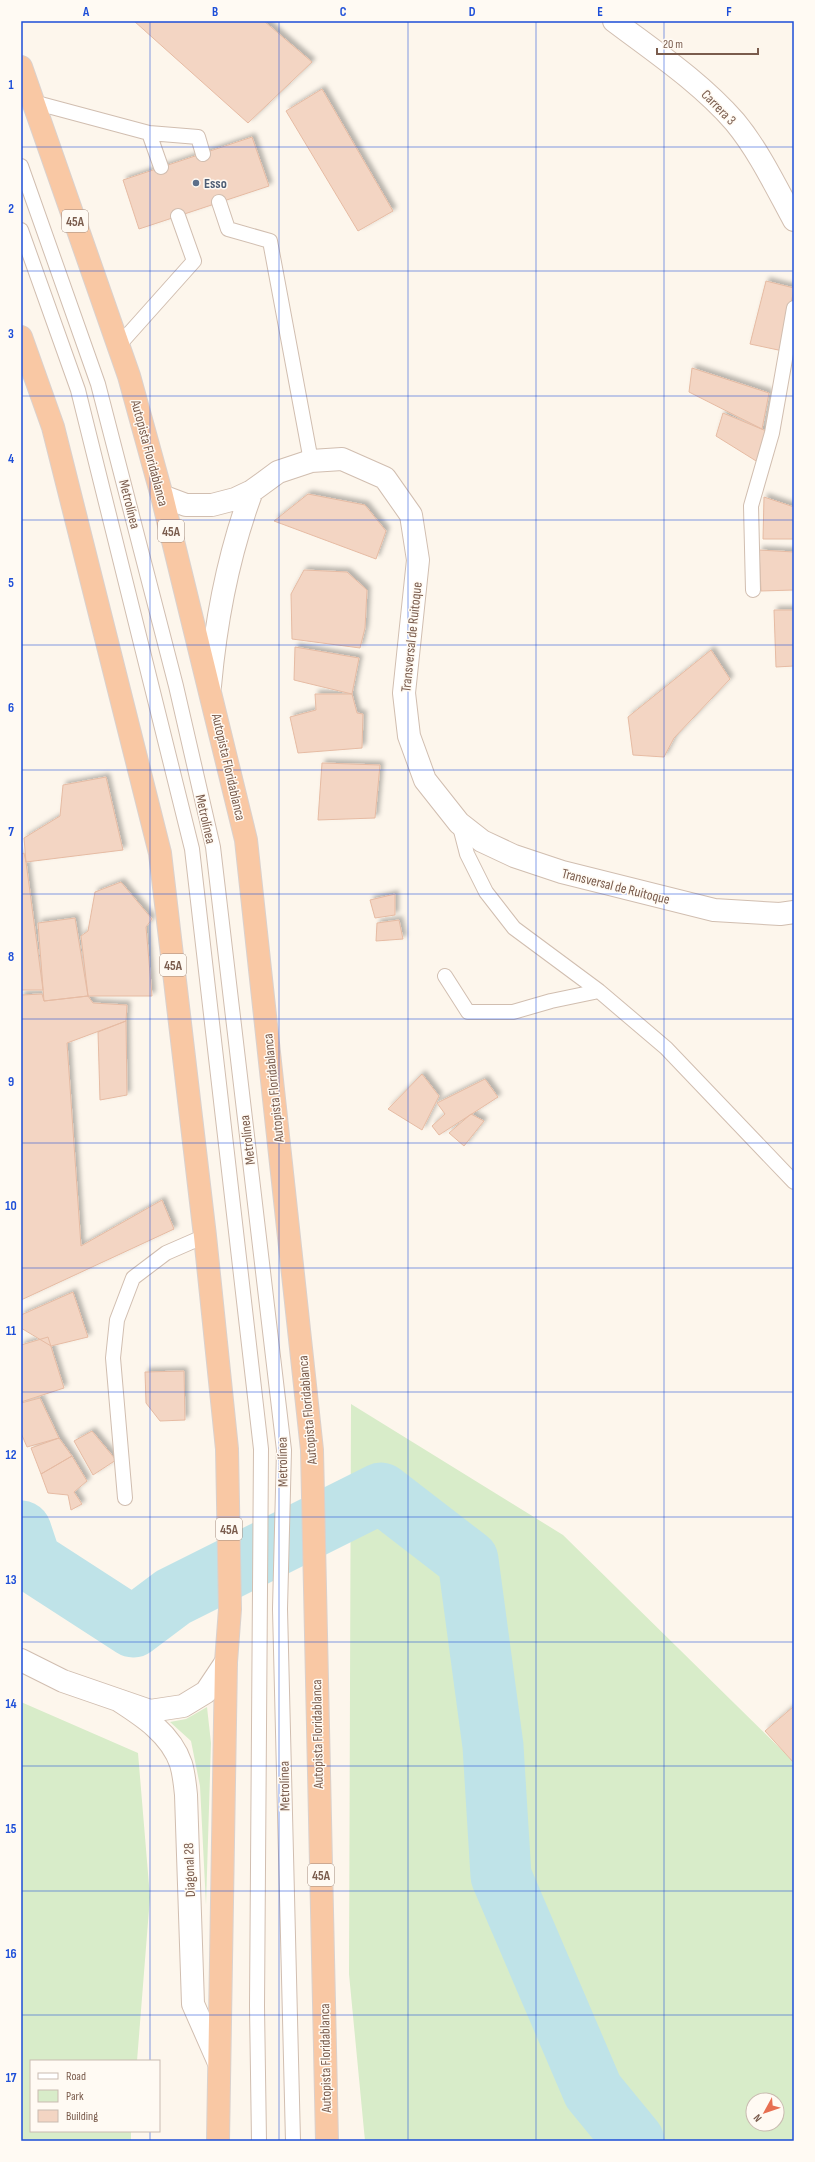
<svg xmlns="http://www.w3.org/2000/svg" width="815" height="2162" viewBox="0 0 815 2162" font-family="'Sofia Sans Condensed',sans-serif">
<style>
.green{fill:#d8ecc9;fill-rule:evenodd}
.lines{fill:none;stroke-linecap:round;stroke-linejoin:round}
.river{stroke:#bfe3e8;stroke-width:61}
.building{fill:#f3d5c3;stroke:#e6bba3;filter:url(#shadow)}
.service-casing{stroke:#d1beb0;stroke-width:16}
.minor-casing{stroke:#d1beb0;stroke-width:24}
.tertiary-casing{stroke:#d1beb0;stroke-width:24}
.trunk-casing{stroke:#dad1cd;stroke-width:24}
.service{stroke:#fff;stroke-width:14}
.minor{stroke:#fff;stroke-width:22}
.tertiary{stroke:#fff;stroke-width:22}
.trunk{stroke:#f9c8a4;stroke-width:22}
.grid{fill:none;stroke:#1d4ed8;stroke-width:1;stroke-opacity:0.55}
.service-dot{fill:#5c6f8a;stroke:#fffaf3;stroke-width:1.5}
.labels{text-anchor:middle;stroke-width:3;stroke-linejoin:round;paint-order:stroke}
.shield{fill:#fffaf3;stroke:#a28b7f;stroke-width:1}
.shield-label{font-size:13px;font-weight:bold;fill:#7a5c4d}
.street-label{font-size:14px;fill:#7a5c4d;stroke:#fffaf3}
.service-label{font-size:14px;font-weight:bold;fill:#4e5e75;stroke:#fffaf3;text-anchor:start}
.neatline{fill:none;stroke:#1d4ed8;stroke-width:1.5}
.grid-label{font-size:13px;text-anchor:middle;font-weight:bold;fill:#1d4ed8}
</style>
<defs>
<filter id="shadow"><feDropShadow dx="3.5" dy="-3.5" stdDeviation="2" flood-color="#0004"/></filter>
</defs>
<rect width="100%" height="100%" fill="#fdf6ec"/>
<!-- green -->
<path class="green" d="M 351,1404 L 563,1535 L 794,1762 L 794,2141 L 365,2141 L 349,1974 ZM 753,2100 L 777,2100 L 777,2124 L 753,2124 Z
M 21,1702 L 138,1753 L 150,1897 L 137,2061 L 31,2061 L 31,2131 L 131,2131 L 131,2141 L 21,2141 Z
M 207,1707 L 211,1743 L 206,1905 L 200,1786 L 191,1741 L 170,1722 L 186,1719 Z"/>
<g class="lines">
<!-- river -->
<path class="river" d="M 21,1531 L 31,1561 L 133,1627 L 173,1597 L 381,1493 L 468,1560 L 493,1746 L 501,1876 L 593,2091 L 634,2141"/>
</g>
<!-- building -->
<path class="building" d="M 134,21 L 264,21 L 312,62 L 248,123 Z
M 322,89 L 393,211 L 358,231 L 286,111 Z
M 252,137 L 269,186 L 139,229 L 123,180 Z
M 766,281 L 794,288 L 783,351 L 750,344 Z
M 692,368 L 769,393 L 762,429 L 689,392 Z
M 723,413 L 771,433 L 761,464 L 716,436 Z
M 308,494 L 365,505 L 386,531 L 376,559 L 274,521 Z
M 764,497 L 794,507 L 794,539 L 763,539 Z
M 759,550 L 794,552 L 794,590 L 761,591 Z
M 304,570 L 347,572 L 367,590 L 365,628 L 360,648 L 292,639 L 291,594 Z
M 774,610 L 794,610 L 794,666 L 776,667 Z
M 295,647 L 359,658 L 352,694 L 294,680 Z
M 711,650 L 730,679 L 674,738 L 664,757 L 633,755 L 628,717 Z
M 315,694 L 352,694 L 357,713 L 363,714 L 362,748 L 298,753 L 290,717 L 316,710 Z
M 322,763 L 380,765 L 375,818 L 318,820 Z
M 106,777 L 123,850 L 26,862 L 24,838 L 60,816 L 63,785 Z
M 24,853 L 26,862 L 43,990 L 21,990 L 21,854 Z
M 121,882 L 152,919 L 146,927 L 152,996 L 88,996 L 81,936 L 88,931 L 95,892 Z
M 395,894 L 395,915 L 375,918 L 370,900 Z
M 75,918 L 88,996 L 44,1001 L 38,923 Z
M 399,920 L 403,939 L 376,941 L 377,923 Z
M 42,994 L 44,1001 L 88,996 L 93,1003 L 127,1005 L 126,1021 L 67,1043 L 81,1246 L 162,1200 L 174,1229 L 21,1300 L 21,995 Z
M 126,1021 L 127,1095 L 100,1100 L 98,1032 Z
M 422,1074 L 439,1096 L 422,1130 L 388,1109 Z
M 485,1079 L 498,1097 L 439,1135 L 432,1126 L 445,1114 L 437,1103 Z
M 471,1114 L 484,1121 L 464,1146 L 449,1133 Z
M 73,1292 L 88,1337 L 51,1346 L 21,1328 L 21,1315 Z
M 48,1337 L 64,1388 L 21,1402 L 21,1345 Z
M 184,1371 L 185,1420 L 160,1421 L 146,1403 L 145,1372 Z
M 40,1398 L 59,1438 L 27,1447 L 21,1433 L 21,1403 Z
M 92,1431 L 116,1460 L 93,1475 L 74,1441 Z
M 59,1438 L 72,1456 L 41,1474 L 31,1448 Z
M 72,1456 L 87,1481 L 74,1492 L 82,1504 L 71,1510 L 68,1495 L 48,1493 L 41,1474 Z
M 794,1706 L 794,1763 L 765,1731 Z"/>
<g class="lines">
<!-- service casing -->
<g class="service-casing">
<path id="service" d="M 33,102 L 149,133 L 161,167
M 149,133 L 198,137 L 203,154
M 21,166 L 98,384 L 176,686 L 213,847 L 284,1450 L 280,1609 L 293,2141
M 219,202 L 228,229 L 270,241 L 311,461
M 21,230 L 78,390 L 192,849 L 261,1449 L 257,2006 L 259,2141
M 119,345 L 194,261 L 178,216
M 753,590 L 751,506 L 772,433 L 794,308
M 459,823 L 467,854 L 486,892 L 514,928 L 599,991 L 666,1048 L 794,1182
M 445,976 L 468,1012 L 513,1012 L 551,1001 L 599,991
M 125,1498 L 113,1358 L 117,1320 L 133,1278 L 166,1253 L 205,1236"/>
</g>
<!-- minor casing -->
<g class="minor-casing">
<path id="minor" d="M 614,21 C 655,52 700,82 735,122 C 759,151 776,187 794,220
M 21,1660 L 63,1681 L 150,1711 L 183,1706 L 206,1692 L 226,1662
M 118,1700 C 143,1716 171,1734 181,1764 C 184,1774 185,1785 186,1795 L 193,2004 L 219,2063"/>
</g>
<!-- tertiary casing -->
<g class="tertiary-casing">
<path id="tertiary" d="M 162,496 L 186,505 L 212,505 L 235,499 L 252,491 L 278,472 L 311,461 L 342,459 L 385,478 L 411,515 L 418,560 L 404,693 L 409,736 L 425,780 L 459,823 L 482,841 L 514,856 L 562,872 L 714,910 L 780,914 L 794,912
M 210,686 C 216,619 228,555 252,491"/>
</g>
<!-- trunk casing -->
<g class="trunk-casing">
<path id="trunk" d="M 21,67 L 129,376 L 162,496 L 246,840 L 312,1450 L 327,2141
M 21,337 L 53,427 L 160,853 L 205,1236 L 227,1449 L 230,1609 L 226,1662 L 218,2141"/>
</g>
<!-- service -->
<use href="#service" class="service"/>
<!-- minor -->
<use href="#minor" class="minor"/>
<!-- tertiary -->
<use href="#tertiary" class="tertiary"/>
<!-- trunk -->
<use href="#trunk" class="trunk"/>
</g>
<!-- grid -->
<path class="grid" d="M 150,21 L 150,2061M 279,21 L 279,2141M 408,21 L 408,2141M 536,21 L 536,2141M 664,21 L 664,2141M 21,147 L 794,147M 21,271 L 794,271M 21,396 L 794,396M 21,520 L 794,520M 21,645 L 794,645M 21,770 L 794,770M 21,894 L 794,894M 21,1019 L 794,1019M 21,1143 L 794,1143M 21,1268 L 794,1268M 21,1392 L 794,1392M 21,1517 L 794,1517M 21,1642 L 794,1642M 21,1766 L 794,1766M 21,1891 L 794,1891M 21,2015 L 794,2015M 150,2131 L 150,2141"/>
<!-- markers -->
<circle class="service-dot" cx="196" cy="183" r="4"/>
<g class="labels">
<!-- shield labels -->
<g class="shield">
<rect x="62" y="210" width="26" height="22" rx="3"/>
<rect x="158" y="520" width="26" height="22" rx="3"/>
<rect x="160" y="954" width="26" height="22" rx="3"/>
<rect x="216" y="1518" width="26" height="22" rx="3"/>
<rect x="308" y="1864" width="26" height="22" rx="3"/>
</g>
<g class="shield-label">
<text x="75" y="226">45A</text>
<text x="171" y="536">45A</text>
<text x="173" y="970">45A</text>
<text x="229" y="1534">45A</text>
<text x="321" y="1880">45A</text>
</g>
<!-- street labels -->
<g class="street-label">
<text transform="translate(719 107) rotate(46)" y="5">Carrera 3</text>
<text transform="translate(150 453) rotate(75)" y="5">Autopista Floridablanca</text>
<text transform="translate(130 504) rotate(76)" y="5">Metrolínea</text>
<text transform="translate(411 637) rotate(-84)" y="5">Transversal de Ruitoque</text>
<text transform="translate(229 767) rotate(77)" y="5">Autopista Floridablanca</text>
<text transform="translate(206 819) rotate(77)" y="5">Metrolínea</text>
<text transform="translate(616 886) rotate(14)" y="5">Transversal de Ruitoque</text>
<text transform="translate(273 1088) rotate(-96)" y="5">Autopista Floridablanca</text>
<text transform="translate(247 1140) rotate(-97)" y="5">Metrolínea</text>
<text transform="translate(307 1410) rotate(-95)" y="5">Autopista Floridablanca</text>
<text transform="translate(282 1462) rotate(-91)" y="5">Metrolínea</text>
<text transform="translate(317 1734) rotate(-91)" y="5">Autopista Floridablanca</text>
<text transform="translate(284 1786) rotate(-91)" y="5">Metrolínea</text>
<text transform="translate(189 1870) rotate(-92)" y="5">Diagonal 28</text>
<text transform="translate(325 2058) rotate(-91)" y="5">Autopista Floridablanca</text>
</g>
<!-- service labels -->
<g class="service-label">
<text x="204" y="188">Esso</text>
</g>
</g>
<!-- border -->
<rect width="815" height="2162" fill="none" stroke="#fffaf3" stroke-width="44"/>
<!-- legend -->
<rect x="30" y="2060" width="130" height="72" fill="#fffaf3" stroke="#cabbb1"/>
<rect x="38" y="2073" width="20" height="6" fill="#ffffff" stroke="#cabbb1"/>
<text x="66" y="2080" font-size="12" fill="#7a5c4d">Road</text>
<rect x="38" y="2090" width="20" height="12" fill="#d8ecc9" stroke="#cabbb1"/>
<text x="66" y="2100" font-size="12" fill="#7a5c4d">Park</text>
<rect x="38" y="2110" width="20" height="12" fill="#f3d5c3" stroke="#cabbb1"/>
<text x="66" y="2120" font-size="12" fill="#7a5c4d">Building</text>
<!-- north arrow -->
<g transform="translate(765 2112) rotate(230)"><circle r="19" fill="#fffaf3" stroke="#cabbb1"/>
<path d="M0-3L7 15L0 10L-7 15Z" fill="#e76f51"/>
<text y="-6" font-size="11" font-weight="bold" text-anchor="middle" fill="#7a5c4d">N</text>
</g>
<!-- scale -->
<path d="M657 48v6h101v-6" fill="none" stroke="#7a5c4d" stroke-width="2"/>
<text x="663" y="48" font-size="12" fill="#7a5c4d" stroke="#fffaf3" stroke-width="3" paint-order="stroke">20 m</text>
<rect x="22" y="22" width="771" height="2118" class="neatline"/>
<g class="grid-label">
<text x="86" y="16">A</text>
<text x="215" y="16">B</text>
<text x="343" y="16">C</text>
<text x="472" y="16">D</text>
<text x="600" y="16">E</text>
<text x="729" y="16">F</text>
<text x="11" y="89">1</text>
<text x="11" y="213">2</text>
<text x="11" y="338">3</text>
<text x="11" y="463">4</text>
<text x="11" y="587">5</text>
<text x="11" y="712">6</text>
<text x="11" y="836">7</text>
<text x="11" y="961">8</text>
<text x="11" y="1086">9</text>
<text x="11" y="1210">10</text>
<text x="11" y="1335">11</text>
<text x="11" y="1459">12</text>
<text x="11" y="1584">13</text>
<text x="11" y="1708">14</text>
<text x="11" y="1833">15</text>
<text x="11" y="1958">16</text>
<text x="11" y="2082">17</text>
</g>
</svg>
